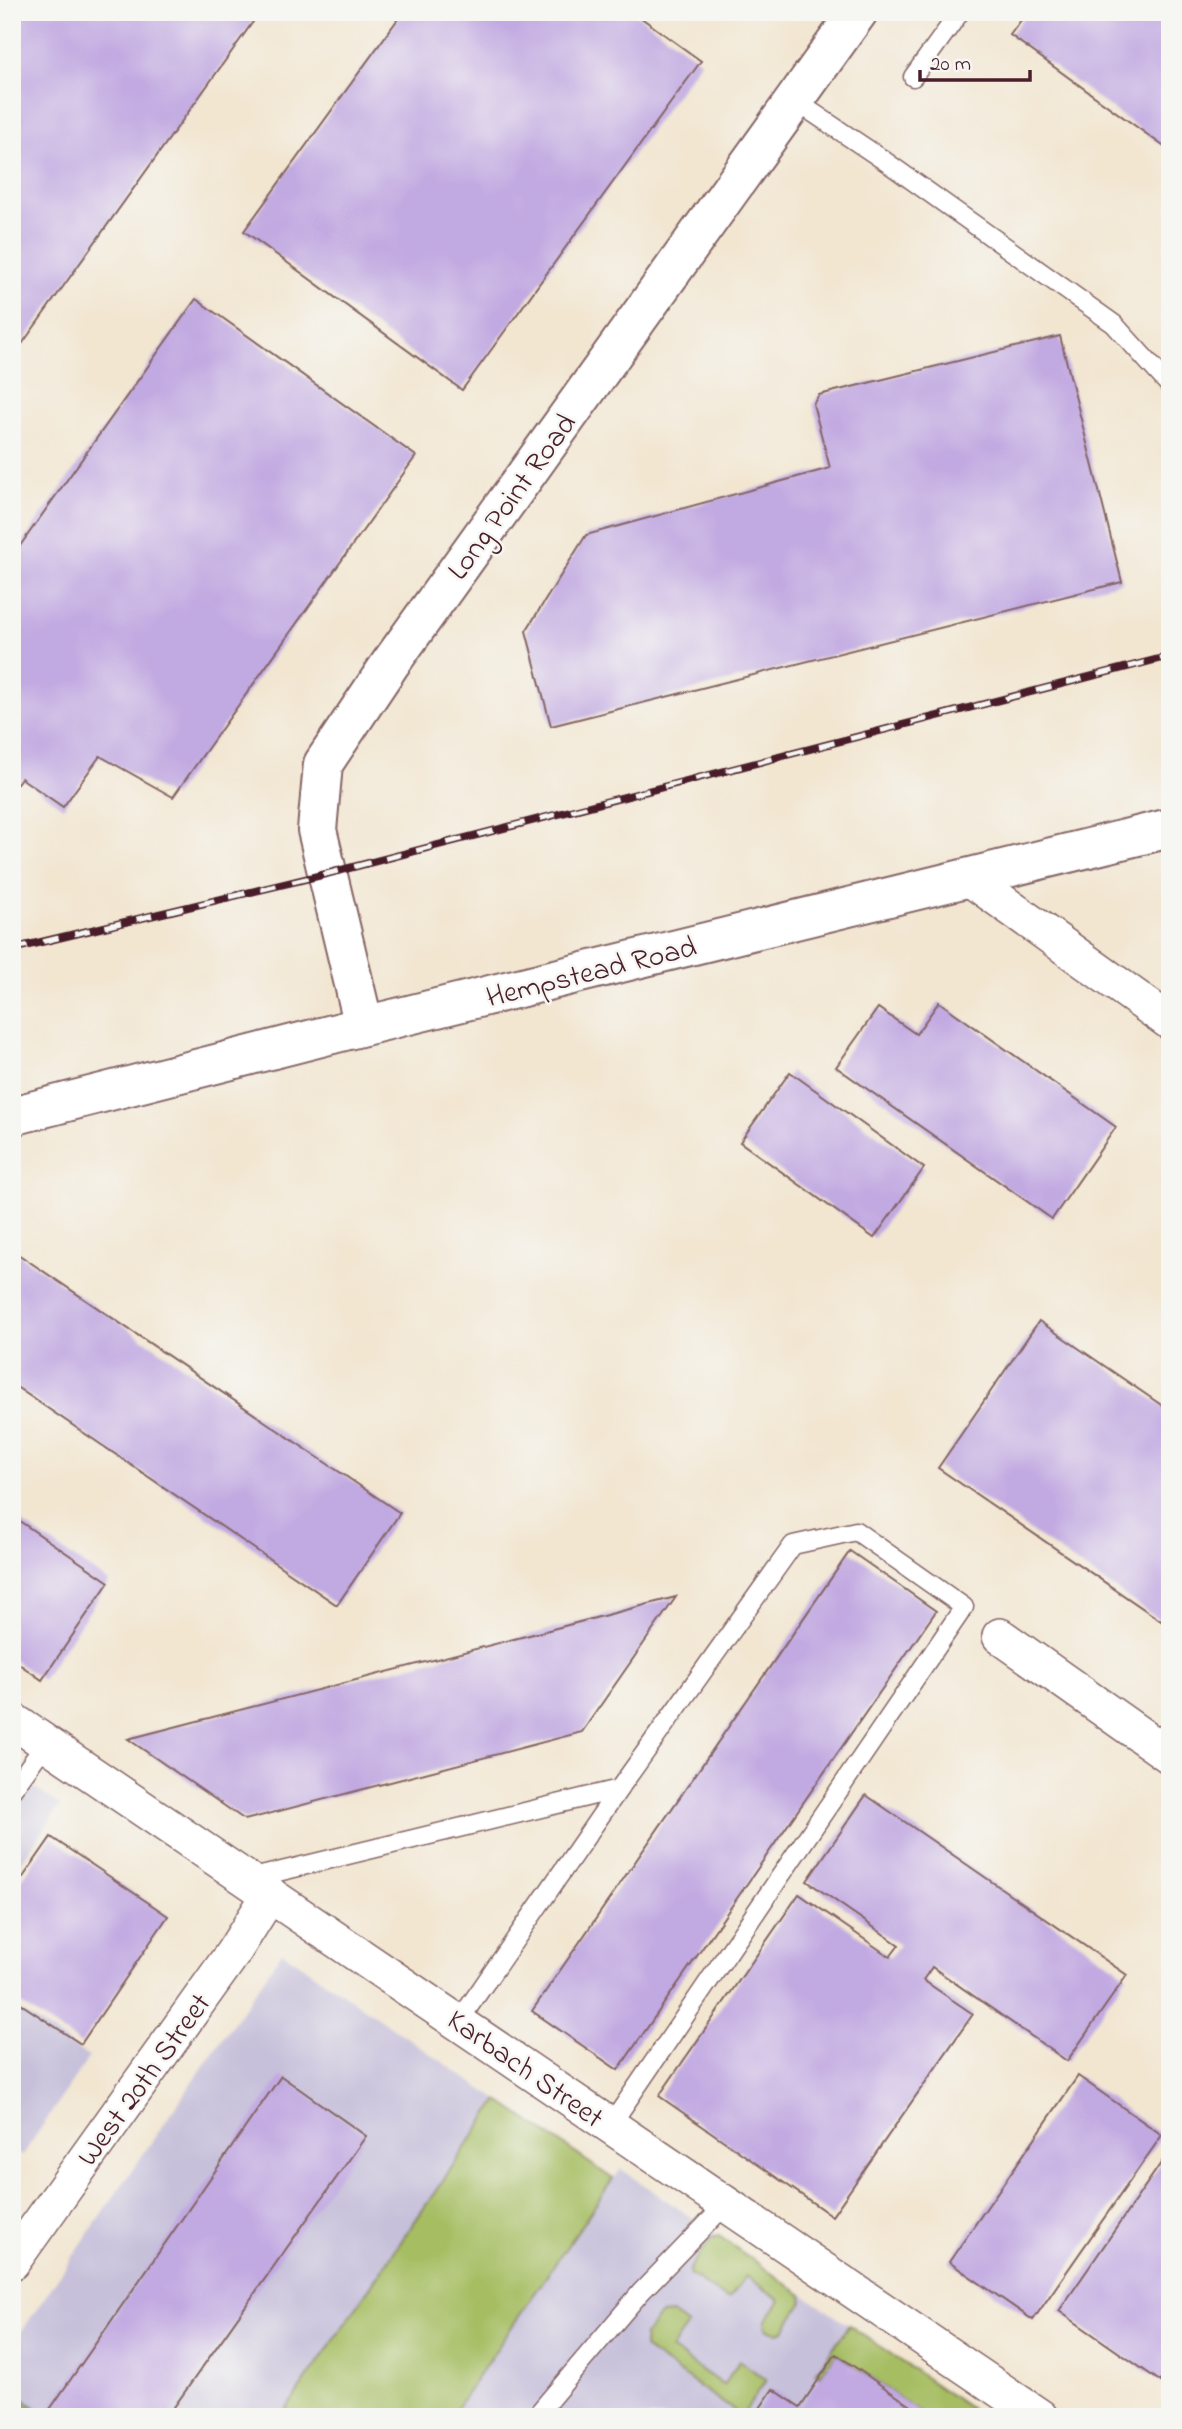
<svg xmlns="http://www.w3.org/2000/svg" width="1182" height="2429" viewBox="0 0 1182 2429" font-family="'Indie Flower',sans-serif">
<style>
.industrial{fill:#c6c0da}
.green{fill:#a6bd62;stroke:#786e46;stroke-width:2}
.forest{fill:#84a458;stroke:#676242;stroke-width:2}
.building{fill:#c1a9e1}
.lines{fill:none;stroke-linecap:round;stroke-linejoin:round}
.service-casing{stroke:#856565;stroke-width:21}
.minor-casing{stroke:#856565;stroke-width:38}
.secondary-casing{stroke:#856565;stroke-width:42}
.service{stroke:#fff;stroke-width:18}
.minor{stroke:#fff;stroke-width:35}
.secondary{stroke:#fff;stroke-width:38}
.rail-casing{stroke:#4a1f2b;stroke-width:8}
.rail{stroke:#f6f6f2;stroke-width:5;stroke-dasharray:16;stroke-linecap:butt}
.labels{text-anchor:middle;stroke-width:5;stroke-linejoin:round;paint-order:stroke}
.street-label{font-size:30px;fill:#4a1f2b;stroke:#f6f6f2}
</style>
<rect width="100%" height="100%" fill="#f6f6f2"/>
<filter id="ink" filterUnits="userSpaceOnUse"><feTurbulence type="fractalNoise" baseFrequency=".0143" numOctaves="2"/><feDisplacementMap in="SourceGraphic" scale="14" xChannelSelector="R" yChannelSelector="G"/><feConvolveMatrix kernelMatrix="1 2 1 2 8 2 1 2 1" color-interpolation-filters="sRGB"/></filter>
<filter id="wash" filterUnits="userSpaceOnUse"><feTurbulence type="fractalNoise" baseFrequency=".00686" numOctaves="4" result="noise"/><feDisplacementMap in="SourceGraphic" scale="28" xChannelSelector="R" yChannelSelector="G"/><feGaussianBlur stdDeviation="1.57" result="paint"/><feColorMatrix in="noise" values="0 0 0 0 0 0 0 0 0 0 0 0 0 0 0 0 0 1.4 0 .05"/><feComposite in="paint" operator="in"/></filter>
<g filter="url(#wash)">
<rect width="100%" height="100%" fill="#f2e6d1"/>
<!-- industrial -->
<path class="industrial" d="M 12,1773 L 60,1805 L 12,1876 Z
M 282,1952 L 498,2100 L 281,2417 L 49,2417 L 12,2391 L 12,2345 Z
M 12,2005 L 89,2057 L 22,2156 L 12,2150 Z
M 621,2169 L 982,2417 L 450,2417 Z"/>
<!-- green -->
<path class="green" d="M 498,2100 L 613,2179 L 450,2417 L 281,2417 Z
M 719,2236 L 802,2295 L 803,2302 L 784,2331 L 778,2333 L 766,2328 L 765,2322 L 780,2300 L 746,2276 L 730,2298 L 726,2298 L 690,2275 L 689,2270 L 712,2238 Z
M 672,2314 L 688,2325 L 671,2349 L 723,2385 L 740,2361 L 766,2380 L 742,2416 L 644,2348 L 645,2335 L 660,2315 Z
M 849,2325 L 982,2417 L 927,2417 L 836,2354 L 820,2376 L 816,2373 Z"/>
<!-- forest -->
<path class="forest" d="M 19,2396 L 49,2417 L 12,2417 L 12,2406 Z"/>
<g id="blocks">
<!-- building -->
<path class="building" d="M 12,12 L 260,12 L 12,358 Z
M 403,12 L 633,12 L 701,61 L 462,390 L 244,231 Z
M 1027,12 L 1170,12 L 1170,151 L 1010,35 Z
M 196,299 L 416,456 L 173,797 L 100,756 L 63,807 L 21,778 L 12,790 L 12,557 Z
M 1060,336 L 1122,582 L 551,726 L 526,631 L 586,535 L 830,468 L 813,404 L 819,395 Z
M 939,1002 L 1116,1127 L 1052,1219 L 836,1067 L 878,1008 L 916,1034 Z
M 790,1072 L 924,1168 L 874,1238 L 740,1142 Z
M 12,1250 L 400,1513 L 337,1605 L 12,1384 Z
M 1039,1321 L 1170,1411 L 1170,1627 L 938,1468 Z
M 12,1516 L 109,1582 L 42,1680 L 12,1659 Z
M 850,1551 L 936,1611 L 618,2070 L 532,2011 Z
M 676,1597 L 582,1732 L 245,1820 L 128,1739 Z
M 866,1795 L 1127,1975 L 1067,2061 L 932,1967 L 923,1980 L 973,2014 L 832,2216 L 659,2096 L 799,1894 L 890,1957 L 899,1945 L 807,1881 Z
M 51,1837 L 168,1916 L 81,2044 L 12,1998 L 12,1893 Z
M 281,2076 L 366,2136 L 167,2417 L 49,2417 L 46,2415 Z
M 1078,2076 L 1162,2135 L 1033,2320 L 949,2262 Z
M 1170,2150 L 1170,2388 L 1059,2311 Z
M 836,2354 L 927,2417 L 754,2417 L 773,2389 L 800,2407 Z"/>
</g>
</g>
<g filter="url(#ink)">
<use href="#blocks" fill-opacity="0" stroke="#856565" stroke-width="2"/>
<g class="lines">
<!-- service casing -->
<g class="service-casing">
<path id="service" d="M 913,77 L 960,12
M 794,100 L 882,159 L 1114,324 L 1170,386
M 12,1790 L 46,1743
M 249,1879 L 619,1789
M 459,2021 L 619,1789 L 793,1545 L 856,1531 L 964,1607 L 610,2126
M 535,2417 L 641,2292 L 726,2204"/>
</g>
<!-- minor casing -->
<g class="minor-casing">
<path id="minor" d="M 969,878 L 1170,1022
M 1000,1636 L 1170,1756
M 12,1720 L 1040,2417
M 12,2262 L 233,1953 L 270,1894"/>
</g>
<!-- secondary casing -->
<g class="secondary-casing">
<path id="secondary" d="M 364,1026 L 317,830 L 323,764 L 390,664 L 858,12
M 12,1116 L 364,1026 L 1170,828"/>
</g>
<!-- service -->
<use href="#service" class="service"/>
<!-- minor -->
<use href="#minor" class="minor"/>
<!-- secondary -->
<use href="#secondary" class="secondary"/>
<!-- rail casing -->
<g class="rail-casing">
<path id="rail" d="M 12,949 L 326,874 L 1170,656"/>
</g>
<!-- rail -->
<use href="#rail" class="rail"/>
</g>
</g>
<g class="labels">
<!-- street labels -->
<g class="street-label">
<text transform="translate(511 496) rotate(-54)" y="10">Long Point Road</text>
<text transform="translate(591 971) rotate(-14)" y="10">Hempstead Road</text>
<text transform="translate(526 2068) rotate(35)" y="10">Karbach Street</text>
<text transform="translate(143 2079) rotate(-54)" y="10">West 20th Street</text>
</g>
</g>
<!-- margin -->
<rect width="1182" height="2429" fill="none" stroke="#f6f6f2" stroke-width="42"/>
<!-- scale -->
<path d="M920 70v10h110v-10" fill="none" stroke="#4a1f2b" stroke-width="3.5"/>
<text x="930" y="70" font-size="21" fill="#4a1f2b" stroke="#f6f6f2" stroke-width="5" paint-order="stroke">20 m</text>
</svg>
